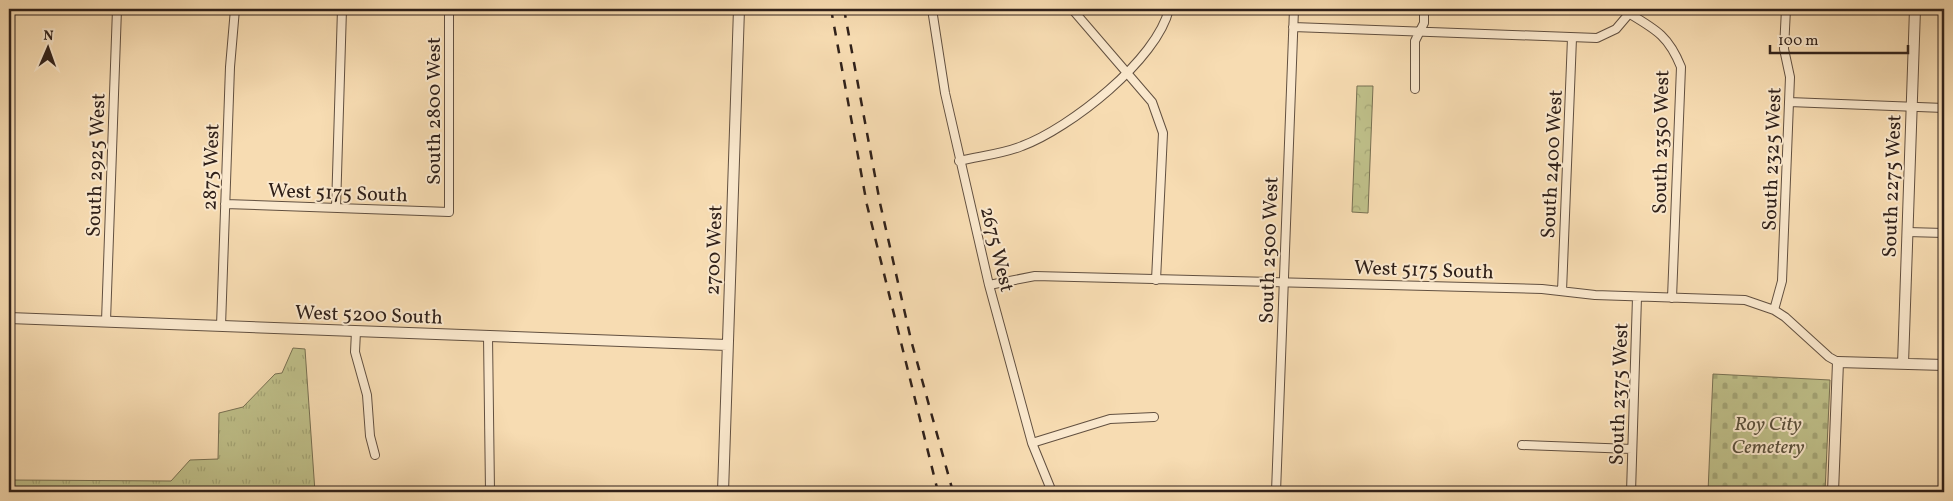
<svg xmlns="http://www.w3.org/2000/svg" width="1953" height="501" viewBox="0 0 1953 501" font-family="Vollkorn,serif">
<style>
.grass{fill:url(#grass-tufts);stroke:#787052}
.cemetery{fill:url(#cemetery-stones);stroke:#787052}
.park{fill:url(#park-crowns);stroke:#787052}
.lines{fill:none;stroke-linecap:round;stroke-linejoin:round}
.minor-casing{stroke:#625040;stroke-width:10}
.tertiary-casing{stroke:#625040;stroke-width:12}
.minor{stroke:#fae8cd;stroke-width:8}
.tertiary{stroke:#fae8cd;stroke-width:10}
.rail{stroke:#30211a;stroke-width:2.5;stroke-dasharray:9 9;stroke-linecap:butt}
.labels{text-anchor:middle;stroke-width:4;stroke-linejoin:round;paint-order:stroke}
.street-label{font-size:20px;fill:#30211a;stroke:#fae8cd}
.park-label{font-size:20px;font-style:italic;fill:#5b513c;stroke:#fae8cd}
</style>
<defs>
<pattern id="grass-tufts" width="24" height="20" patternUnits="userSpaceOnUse" patternTransform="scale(1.25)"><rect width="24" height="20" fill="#bfc08a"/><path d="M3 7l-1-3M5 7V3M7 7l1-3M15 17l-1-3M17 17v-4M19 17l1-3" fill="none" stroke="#a4a576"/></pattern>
<pattern id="cemetery-stones" width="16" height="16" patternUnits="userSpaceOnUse" patternTransform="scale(1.25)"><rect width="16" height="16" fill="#bfc08a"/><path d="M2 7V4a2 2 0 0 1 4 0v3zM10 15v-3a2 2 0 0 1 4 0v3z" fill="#a4a576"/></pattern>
<pattern id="park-crowns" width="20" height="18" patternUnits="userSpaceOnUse" patternTransform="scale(1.25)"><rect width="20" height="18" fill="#bfc08a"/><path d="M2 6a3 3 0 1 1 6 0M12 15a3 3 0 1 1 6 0" fill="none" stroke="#a4a576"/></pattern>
</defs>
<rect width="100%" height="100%" fill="#f7dcb2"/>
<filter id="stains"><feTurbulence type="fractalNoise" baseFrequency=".004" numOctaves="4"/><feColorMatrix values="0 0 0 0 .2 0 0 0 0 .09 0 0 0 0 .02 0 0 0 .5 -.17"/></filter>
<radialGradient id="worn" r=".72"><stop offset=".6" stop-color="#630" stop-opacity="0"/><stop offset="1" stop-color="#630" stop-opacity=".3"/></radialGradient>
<!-- grass -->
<path class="grass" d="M 293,348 L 305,349 L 315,492 L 9,492 L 9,480 L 171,481 L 190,460 L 218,459 L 219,413 L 243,407 L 275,374 L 282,373 Z"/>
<!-- cemetery -->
<path class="cemetery" d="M 1713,374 L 1830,380 L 1825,492 L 1708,492 Z"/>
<!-- park -->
<path class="park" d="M 1357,86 L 1373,86 L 1368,213 L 1352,212 Z"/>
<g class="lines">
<!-- minor casing -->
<g class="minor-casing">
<path id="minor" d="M 932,9 L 945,93 L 989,285 L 1032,443 L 1052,492
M 1072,9 L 1152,102 L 1163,133 L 1156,280
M 1630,14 C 1657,30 1669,37 1681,67 L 1672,298
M 1293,27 L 1597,38 L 1616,29 L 1633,9
M 1415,89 L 1415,41 L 1424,23 L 1424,9
M 1789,102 L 1944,108
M 959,161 C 980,156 1003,154 1022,146 C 1070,128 1157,60 1169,9
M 225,204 L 449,212 L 449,9
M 336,208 L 342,9
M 1907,232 L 1944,233
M 989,285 L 1035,276 L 1542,289 L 1595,295 L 1745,300 L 1774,310 L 1785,317 L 1829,357 L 1838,362
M 1562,291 L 1572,38
M 1774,310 L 1782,281 L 1790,77 L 1784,49 L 1786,9
M 106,321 L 117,9
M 221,326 L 230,67 L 235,9
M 356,331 L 355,352 L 367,395 L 370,436 L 375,455
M 488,336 L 490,492
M 1032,443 L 1110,419 L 1154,417
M 1522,445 L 1632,449
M 1276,492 L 1294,9
M 1631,492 L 1637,297"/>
</g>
<!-- tertiary casing -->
<g class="tertiary-casing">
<path id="tertiary" d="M 9,318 L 727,345
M 1903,364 L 1915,9
M 723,492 L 739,9
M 1833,492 L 1838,362 L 1944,365"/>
</g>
<!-- minor -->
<use href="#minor" class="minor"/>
<!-- tertiary -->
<use href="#tertiary" class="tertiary"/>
<!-- rail -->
<path class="rail" d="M 831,9 L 867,205 L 938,492
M 844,9 L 880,203 L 911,340 L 953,492"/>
</g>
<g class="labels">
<!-- street labels -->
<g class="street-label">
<text transform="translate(433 111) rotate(-90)" y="7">South 2800 West</text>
<text transform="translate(1660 142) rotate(-89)" y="7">South 2350 West</text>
<text transform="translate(1771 159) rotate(-88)" y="7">South 2325 West</text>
<text transform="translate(1551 164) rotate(-87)" y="7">South 2400 West</text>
<text transform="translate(95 165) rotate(-88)" y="7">South 2925 West</text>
<text transform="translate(210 167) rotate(-88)" y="7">2875 West</text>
<text transform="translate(1891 186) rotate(-88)" y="7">South 2275 West</text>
<text transform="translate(338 192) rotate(2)" y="7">West 5175 South</text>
<text transform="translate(998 249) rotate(76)" y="7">2675 West</text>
<text transform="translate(713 250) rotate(-88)" y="7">2700 West</text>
<text transform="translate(1268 250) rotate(-88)" y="7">South 2500 West</text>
<text transform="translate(1424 269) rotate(2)" y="7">West 5175 South</text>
<text transform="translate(369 314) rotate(2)" y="7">West 5200 South</text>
<text transform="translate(1618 394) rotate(-88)" y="7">South 2375 West</text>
</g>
<!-- park labels -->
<g class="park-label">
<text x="1768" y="430">Roy City<tspan x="1768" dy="23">Cemetery</tspan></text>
</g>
</g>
<!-- margin -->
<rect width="1953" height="501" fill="none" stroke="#f7dcb2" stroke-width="30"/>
<rect x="10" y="10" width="1933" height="481" fill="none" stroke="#30211a" stroke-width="2.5"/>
<rect x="15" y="15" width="1923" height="471" fill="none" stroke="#30211a"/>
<!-- north arrow -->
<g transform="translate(48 48) rotate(2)" stroke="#fae8cd" stroke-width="4" paint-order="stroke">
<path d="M0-4L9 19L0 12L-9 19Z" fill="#30211a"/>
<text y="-8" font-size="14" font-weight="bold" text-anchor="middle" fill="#30211a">N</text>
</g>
<!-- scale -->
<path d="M1770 45v8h138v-8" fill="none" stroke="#30211a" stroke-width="2.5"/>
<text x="1778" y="45" font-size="15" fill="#30211a" stroke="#fae8cd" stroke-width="4" paint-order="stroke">100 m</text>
<rect width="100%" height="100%" filter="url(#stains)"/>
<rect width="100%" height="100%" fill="url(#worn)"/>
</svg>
